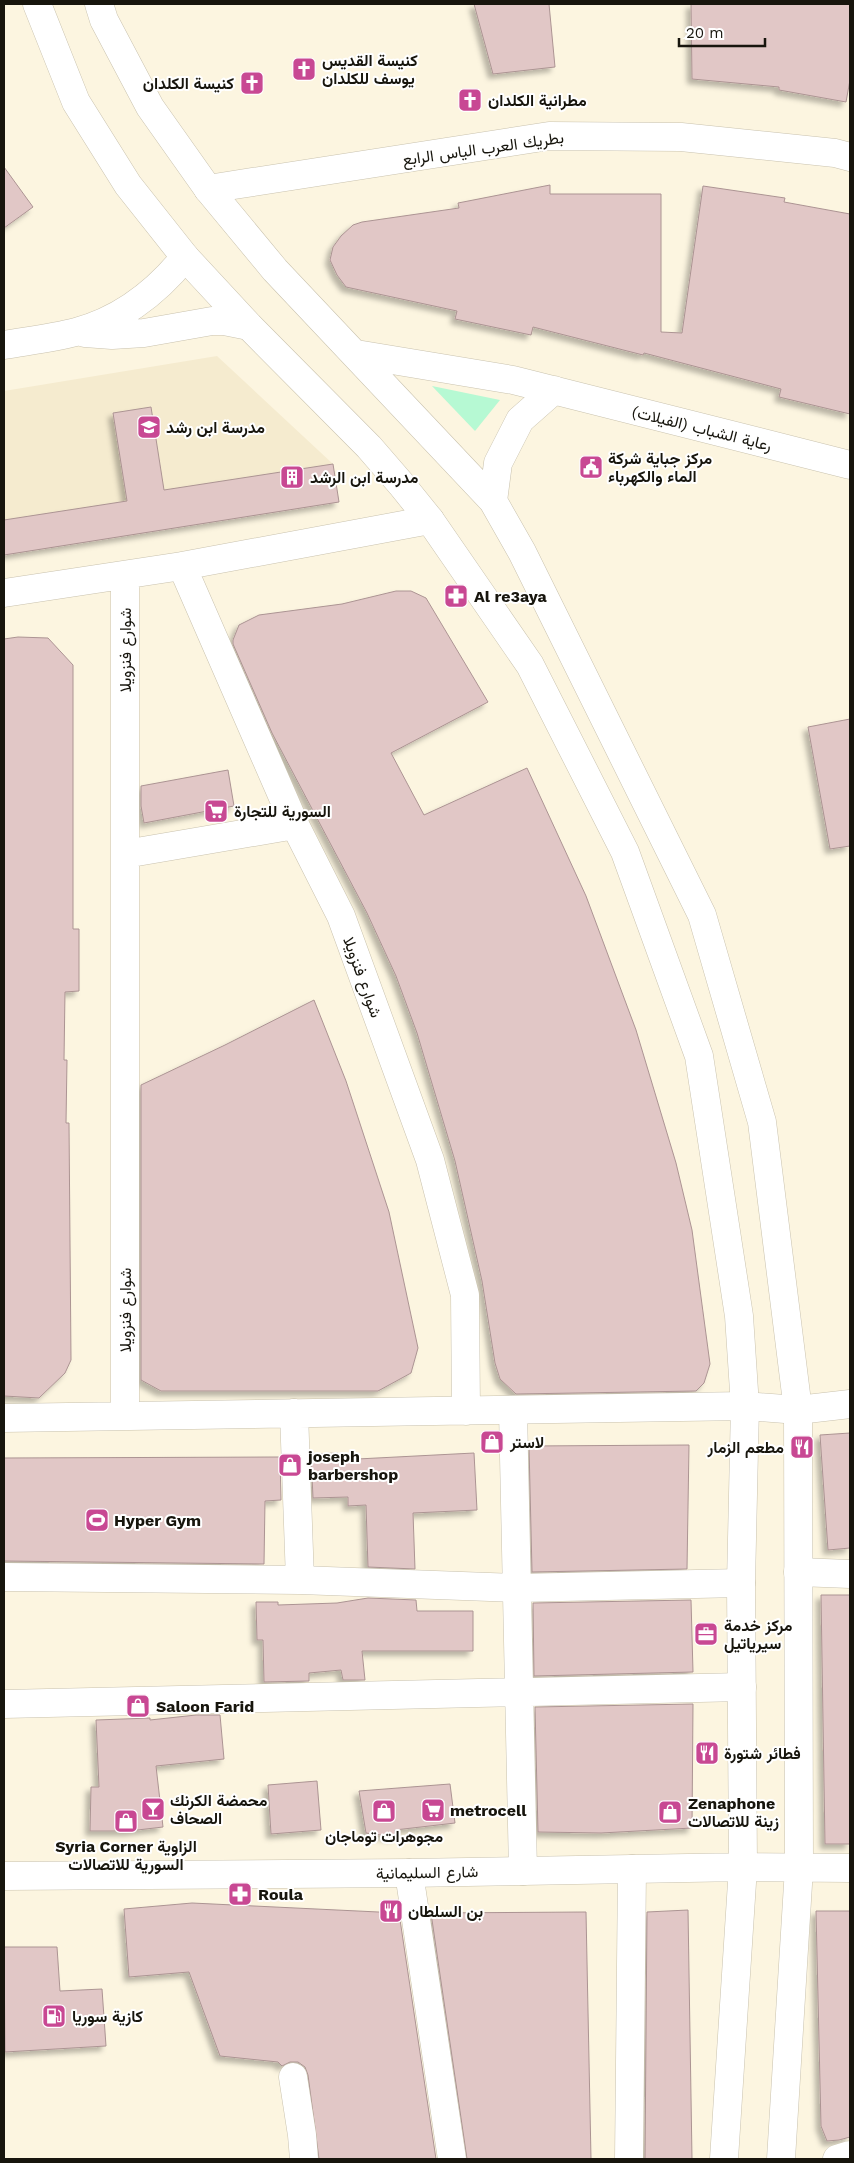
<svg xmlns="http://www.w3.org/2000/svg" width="854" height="2163" viewBox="0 0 854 2163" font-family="'Work Sans',Vazirmatn,sans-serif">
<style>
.built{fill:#f5ebcf}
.green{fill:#b6f9d3}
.building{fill:#e1c7c6;stroke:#ac9493;filter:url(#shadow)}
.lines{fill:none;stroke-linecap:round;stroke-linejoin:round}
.minor-casing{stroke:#c9c2ae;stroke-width:29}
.major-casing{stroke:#c9c2ae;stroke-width:29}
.minor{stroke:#fff;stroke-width:28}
.major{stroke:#fff;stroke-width:28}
.labels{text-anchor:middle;stroke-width:4;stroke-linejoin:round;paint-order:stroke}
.poi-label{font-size:16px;font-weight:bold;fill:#17150d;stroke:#fff;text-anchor:start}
.street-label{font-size:16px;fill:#17150d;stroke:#fff}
</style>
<defs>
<filter id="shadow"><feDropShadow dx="-4.5" dy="4.5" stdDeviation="2.5" flood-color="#0004"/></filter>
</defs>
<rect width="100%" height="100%" fill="#fcf5e0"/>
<!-- built -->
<path class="built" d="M 217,356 L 333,464 L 339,502 L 4,555 L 4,391 Z"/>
<!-- green -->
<path class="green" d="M 432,386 L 500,400 L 475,431 Z"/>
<!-- building -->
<path class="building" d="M 474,4 L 549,4 L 555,67 L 493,74 Z
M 691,4 L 850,4 L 850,80 L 846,102 L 779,90 L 779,87 L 692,79 Z
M 4,167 L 33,207 L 4,228 Z
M 550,185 L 550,194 L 661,194 L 661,332 L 682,333 L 703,186 L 785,198 L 784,202 L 850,214 L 850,414 L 779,397 L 781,389 L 644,353 L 643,355 L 533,327 L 531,335 L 455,319 L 457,311 L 346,287 L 337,275 L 330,260 L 333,247 L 341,236 L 353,225 L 362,222 L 459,208 L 458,203 Z
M 151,407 L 164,490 L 333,464 L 339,502 L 4,555 L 4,520 L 127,501 L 113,413 Z
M 396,591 L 411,591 L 426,598 L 488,702 L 391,753 L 424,815 L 527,768 L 586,896 L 636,1030 L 676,1163 L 692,1230 L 710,1364 L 704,1383 L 696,1391 L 516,1394 L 500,1379 L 495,1363 L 482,1281 L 455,1161 L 417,1033 L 396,976 L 367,913 L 272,733 L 233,644 L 233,640 L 239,625 L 259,615 L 342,604 Z
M 18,637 L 48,638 L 73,665 L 73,929 L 79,929 L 79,991 L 65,992 L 64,1060 L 67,1060 L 66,1123 L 69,1123 L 71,1360 L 65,1373 L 39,1398 L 4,1396 L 4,639 Z
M 850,719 L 850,846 L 830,849 L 808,727 Z
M 228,770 L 234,806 L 144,823 L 141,806 L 141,786 Z
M 314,1000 L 346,1081 L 389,1212 L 418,1348 L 411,1373 L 378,1391 L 161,1391 L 141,1380 L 141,1085 L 225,1045 Z
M 850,1433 L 850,1548 L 828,1550 L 820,1435 Z
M 689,1445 L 687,1569 L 532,1572 L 529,1446 Z
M 338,1453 L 338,1460 L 474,1453 L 477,1510 L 413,1513 L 415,1569 L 368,1567 L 366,1505 L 348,1506 L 348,1497 L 313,1498 L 311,1454 Z
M 280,1457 L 281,1500 L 265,1501 L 264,1564 L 4,1561 L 4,1458 Z
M 821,1595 L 850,1595 L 850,1844 L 825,1844 Z
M 368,1598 L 416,1600 L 417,1611 L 473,1611 L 473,1651 L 362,1651 L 365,1680 L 343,1680 L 341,1670 L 309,1673 L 309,1681 L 264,1682 L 263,1640 L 257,1640 L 256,1602 L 278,1602 L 278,1605 L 337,1603 Z
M 691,1600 L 693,1672 L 534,1676 L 533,1603 Z
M 693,1704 L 692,1828 L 601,1833 L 538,1832 L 535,1707 Z
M 196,1715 L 220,1715 L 224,1759 L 156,1766 L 163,1827 L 129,1831 L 90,1831 L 91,1787 L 99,1787 L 96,1720 L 150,1718 L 150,1720 Z
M 317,1781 L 321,1830 L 271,1834 L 268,1785 Z
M 450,1784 L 455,1823 L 395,1830 L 395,1837 L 366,1833 L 359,1791 Z
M 192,1903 L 399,1913 L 436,2159 L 319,2159 L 308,2075 L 305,2067 L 298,2062 L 290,2062 L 282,2066 L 278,2062 L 220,2056 L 189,1972 L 129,1977 L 124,1909 Z
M 688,1910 L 692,2159 L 645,2159 L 647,1912 Z
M 816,1911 L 850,1911 L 850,2137 L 839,2140 L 827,2141 L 821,2126 Z
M 586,1912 L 591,2159 L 467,2159 L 431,1913 Z
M 4,1947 L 57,1947 L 60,1991 L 102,1989 L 106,2046 L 5,2052 Z"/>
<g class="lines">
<!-- minor casing -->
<g class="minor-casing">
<path id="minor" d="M 208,189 L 549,136 L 681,137 L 835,153 L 850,157
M 85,333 L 112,335 L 144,333 L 212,321 L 224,321 L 249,326
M 4,345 C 27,341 53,338 76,332 C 121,320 156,293 185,257
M 182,566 L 295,825 L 341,916 L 430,1160 L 465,1295 L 466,1411
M 4,593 L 182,566 L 430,520
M 125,854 L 295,825
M 513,1410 L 523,1871
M 294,1413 L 300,1580
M 125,1415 L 125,575
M 4,1418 L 745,1406 L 798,1410 L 850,1404
M 798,1572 L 850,1574
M 4,1577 L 300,1580 L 517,1588 L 741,1583
M 4,1704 L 742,1687
M 409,1873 L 452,2159
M 293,2077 L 302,2135 L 304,2159
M 629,2159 L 632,1869
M 837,2159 L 850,2155"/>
</g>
<!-- major casing -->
<g class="major-casing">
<path id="major" d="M 37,4 L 76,102 L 128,185 L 185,257 L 249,326 L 369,447 L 401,484 L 430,520 L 530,665 L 625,852 L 699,1056 L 739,1316 L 745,1406 L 741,1583 L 743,1867 L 724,2159
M 99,4 L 104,20 L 150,107 L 208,189 L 275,270 L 493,501 L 522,552 L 702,915 L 762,1122 L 798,1410 L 799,1868 L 781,2159
M 356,354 L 513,380 L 850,465
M 493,501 L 498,463 L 520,420 L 554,390
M 4,1876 L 409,1873 L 743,1867 L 850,1868"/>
</g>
<!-- minor -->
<use href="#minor" class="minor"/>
<!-- major -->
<use href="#major" class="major"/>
</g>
<!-- icons -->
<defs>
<g id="church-square" transform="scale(1.25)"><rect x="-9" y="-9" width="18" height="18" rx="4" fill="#c84893" stroke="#fff"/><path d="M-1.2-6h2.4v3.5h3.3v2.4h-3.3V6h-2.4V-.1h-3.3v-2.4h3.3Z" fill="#fff"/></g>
<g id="school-square" transform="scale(1.25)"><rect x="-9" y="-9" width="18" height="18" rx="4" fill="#c84893" stroke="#fff"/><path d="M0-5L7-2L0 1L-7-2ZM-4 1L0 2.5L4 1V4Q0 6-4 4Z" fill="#fff"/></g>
<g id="civic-square" transform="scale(1.25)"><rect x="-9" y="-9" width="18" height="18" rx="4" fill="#c84893" stroke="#fff"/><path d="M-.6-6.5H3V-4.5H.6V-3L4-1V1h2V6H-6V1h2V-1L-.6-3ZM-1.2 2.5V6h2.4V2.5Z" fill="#fff"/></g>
<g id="building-square" transform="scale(1.25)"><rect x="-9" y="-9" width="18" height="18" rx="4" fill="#c84893" stroke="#fff"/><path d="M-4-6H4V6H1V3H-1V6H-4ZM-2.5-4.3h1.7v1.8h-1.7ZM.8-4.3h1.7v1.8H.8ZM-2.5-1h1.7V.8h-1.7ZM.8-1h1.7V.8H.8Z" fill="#fff"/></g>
<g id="pharmacy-square" transform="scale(1.25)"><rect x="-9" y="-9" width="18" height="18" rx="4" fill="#c84893" stroke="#fff"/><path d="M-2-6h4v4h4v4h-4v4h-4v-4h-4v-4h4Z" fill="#fff"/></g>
<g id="supermarket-square" transform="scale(1.25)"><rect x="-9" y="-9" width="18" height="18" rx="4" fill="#c84893" stroke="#fff"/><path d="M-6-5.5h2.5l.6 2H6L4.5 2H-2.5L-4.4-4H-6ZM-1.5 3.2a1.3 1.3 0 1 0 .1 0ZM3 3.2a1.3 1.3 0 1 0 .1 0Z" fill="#fff"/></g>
<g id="shop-square" transform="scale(1.25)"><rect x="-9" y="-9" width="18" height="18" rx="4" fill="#c84893" stroke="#fff"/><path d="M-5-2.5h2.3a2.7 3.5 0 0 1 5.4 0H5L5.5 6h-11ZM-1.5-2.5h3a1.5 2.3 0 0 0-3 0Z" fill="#fff"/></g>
<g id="restaurant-square" transform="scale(1.25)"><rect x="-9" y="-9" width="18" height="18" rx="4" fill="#c84893" stroke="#fff"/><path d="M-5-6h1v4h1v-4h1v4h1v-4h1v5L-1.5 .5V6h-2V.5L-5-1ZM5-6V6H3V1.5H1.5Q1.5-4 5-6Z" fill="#fff"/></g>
<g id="stadium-square" transform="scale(1.25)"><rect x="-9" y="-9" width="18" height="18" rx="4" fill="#c84893" stroke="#fff"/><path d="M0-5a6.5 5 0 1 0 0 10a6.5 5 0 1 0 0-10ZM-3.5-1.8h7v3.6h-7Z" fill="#fff"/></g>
<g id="office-square" transform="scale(1.25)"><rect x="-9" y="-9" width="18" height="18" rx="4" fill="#c84893" stroke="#fff"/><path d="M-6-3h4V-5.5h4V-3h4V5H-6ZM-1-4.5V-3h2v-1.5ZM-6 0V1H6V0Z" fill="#fff"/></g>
<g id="bar-square" transform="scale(1.25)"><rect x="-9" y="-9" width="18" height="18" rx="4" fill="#c84893" stroke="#fff"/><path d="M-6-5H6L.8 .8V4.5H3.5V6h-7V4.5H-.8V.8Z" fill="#fff"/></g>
<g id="fuel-square" transform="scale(1.25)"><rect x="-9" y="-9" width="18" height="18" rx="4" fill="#c84893" stroke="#fff"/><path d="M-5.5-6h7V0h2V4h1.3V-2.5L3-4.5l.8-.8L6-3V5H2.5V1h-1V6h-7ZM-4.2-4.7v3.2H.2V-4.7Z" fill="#fff"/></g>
</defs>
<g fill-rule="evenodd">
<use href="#church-square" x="304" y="69"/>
<use href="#church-square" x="252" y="83"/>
<use href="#church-square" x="470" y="100"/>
<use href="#school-square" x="149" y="427"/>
<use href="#civic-square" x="591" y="467"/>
<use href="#building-square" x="292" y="477"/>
<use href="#pharmacy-square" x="456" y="596"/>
<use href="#supermarket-square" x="216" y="811"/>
<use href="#shop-square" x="492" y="1442"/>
<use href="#restaurant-square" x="802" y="1447"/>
<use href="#shop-square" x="290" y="1465"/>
<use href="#stadium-square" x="97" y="1520"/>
<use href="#office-square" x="706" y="1634"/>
<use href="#shop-square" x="138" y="1706"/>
<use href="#restaurant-square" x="707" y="1753"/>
<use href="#bar-square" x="153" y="1809"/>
<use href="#supermarket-square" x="433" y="1810"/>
<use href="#shop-square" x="384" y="1811"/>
<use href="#shop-square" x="670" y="1812"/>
<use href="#shop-square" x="126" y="1821"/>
<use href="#pharmacy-square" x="240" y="1894"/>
<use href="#restaurant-square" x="391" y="1911"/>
<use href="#fuel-square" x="54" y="2016"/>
</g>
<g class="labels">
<!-- poi labels -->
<g class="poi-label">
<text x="322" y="66">كنيسة القديس<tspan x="322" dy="18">يوسف للكلدان</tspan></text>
<text x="234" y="89" text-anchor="end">كنيسة الكلدان</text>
<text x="488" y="106">مطرانية الكلدان</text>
<text x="166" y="433">مدرسة ابن رشد</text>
<text x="608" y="464">مركز جباية شركة<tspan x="608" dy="18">الماء والكهرباء</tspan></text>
<text x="310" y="483">مدرسة ابن الرشد</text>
<text x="474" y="602">Al re3aya</text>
<text x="234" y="817">السورية للتجارة</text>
<text x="510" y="1448">لاستر</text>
<text x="784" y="1453" text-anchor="end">مطعم الزمار</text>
<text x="308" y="1462">joseph<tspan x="308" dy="18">barbershop</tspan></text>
<text x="114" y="1526">Hyper Gym</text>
<text x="724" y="1631">مركز خدمة<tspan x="724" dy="18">سيرياتيل</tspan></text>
<text x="156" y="1712">Saloon Farid</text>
<text x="724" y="1759">فطائر شتورة</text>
<text x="170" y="1806">محمضة الكرنك<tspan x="170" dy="18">الصحاف</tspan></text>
<text x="688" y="1809">Zenaphone<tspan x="688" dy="18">زينة للاتصالات</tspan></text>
<text x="450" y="1816">metrocell</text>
<text x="384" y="1842" text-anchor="middle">مجوهرات توماجان</text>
<text x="126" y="1852" text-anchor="middle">Syria Corner الزاوية<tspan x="126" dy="18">السورية للاتصالات</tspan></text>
<text x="258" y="1900">Roula</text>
<text x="408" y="1917">بن السلطان</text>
<text x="72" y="2022">كازية سوريا</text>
</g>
<!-- street labels -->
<g class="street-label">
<text transform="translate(483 148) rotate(-8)" y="6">بطريك العرب الياس الرابع</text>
<text transform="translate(702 428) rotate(14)" y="6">رعاية الشباب (الفيلات)</text>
<text transform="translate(125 650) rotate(-90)" y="6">شوارع فنزويلا</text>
<text transform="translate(363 977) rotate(70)" y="6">شوارع فنزويلا</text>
<text transform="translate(125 1310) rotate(-90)" y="6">شوارع فنزويلا</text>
<text transform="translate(427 1872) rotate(-1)" y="6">شارع السليمانية</text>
</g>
</g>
<!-- border -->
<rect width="854" height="2163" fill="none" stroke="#17150d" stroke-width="10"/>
<!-- scale -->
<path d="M679 38v8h86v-8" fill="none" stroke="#17150d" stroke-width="2.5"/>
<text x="686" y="38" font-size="15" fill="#17150d" stroke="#ffffff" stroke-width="4" paint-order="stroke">20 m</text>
</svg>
